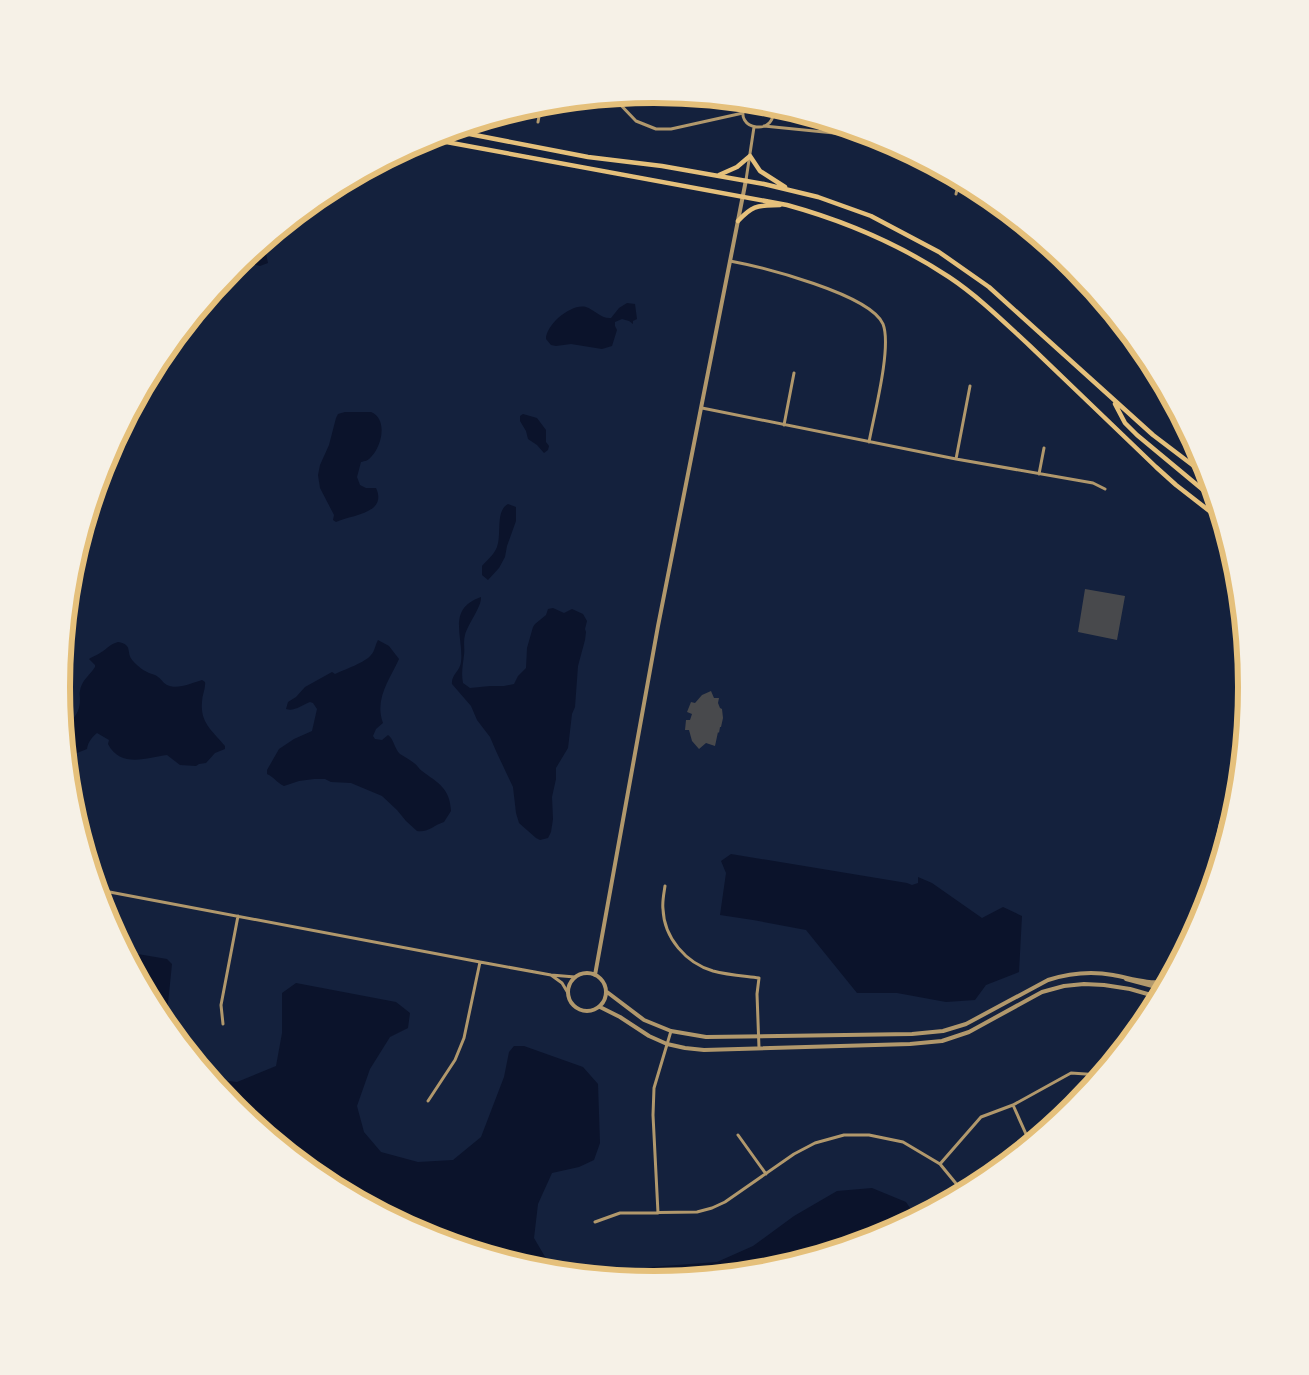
<svg xmlns="http://www.w3.org/2000/svg" width="1309" height="1375" viewBox="0 0 1309 1375" font-family="'Fira Sans',sans-serif">
<style>
.water{fill:#0b132b}
.building{fill:#48494c}
.lines{fill:none;stroke-linecap:round;stroke-linejoin:round}
.minor{stroke:#b1986c;stroke-width:3}
.tertiary{stroke:#b1986c;stroke-width:4}
.primary{stroke:#e5c07b;stroke-width:4.5}
.rim{fill:none;stroke:#e5c07b;stroke-width:6}
</style>
<rect width="100%" height="100%" fill="#14213d"/>
<!-- water -->
<path class="water" d="M 264,244 L 268,263 L 260,266 L 248,263 L 243,264 L 242,262 Z
M 627,303 L 635,304 L 637,319 L 633,321 L 633,324 L 629,321 L 622,319 L 615,322 L 615,326 L 617,330 L 612,346 L 602,349 L 571,344 L 556,346 L 551,345 L 546,339 C 546,324 572,303 586,307 C 595,310 601,319 611,318 L 619,308 Z
M 345,412 L 371,412 C 388,419 382,446 371,457 C 368,461 365,461 361,462 L 357,477 L 360,485 L 366,488 L 376,488 C 388,514 350,515 336,522 L 333,520 L 334,515 L 320,488 L 318,475 L 320,465 L 329,445 L 336,418 L 338,414 Z
M 523,414 L 537,418 L 546,430 L 546,442 L 549,446 L 548,450 L 544,453 L 537,445 L 528,439 L 526,431 L 520,421 L 520,416 Z
M 508,504 L 516,507 L 516,521 L 507,546 L 505,557 L 499,568 L 488,580 L 482,575 L 482,566 C 487,560 494,555 497,547 C 502,534 495,511 508,504 Z
M 481,597 C 482,606 468,624 465,635 C 463,642 465,649 464,655 C 463,665 461,672 463,683 L 470,688 L 490,686 L 504,686 L 514,684 L 518,676 L 526,668 L 527,648 L 533,627 L 535,624 L 546,615 L 548,609 L 553,608 L 564,613 L 572,609 L 583,614 L 587,621 L 585,629 L 586,632 L 585,640 L 578,666 L 575,707 L 572,714 L 568,748 L 556,768 L 556,779 L 552,797 L 553,819 L 551,832 L 548,838 L 540,840 L 536,838 L 519,823 L 516,813 L 513,787 L 496,751 L 490,737 L 477,720 L 471,706 L 452,684 C 451,675 460,671 461,662 C 464,637 446,609 481,597 Z
M 378,640 L 389,646 L 399,659 C 390,679 374,699 383,723 L 376,729 L 373,736 L 375,739 L 382,740 L 388,735 C 394,739 394,748 400,754 C 405,757 410,760 414,763 C 417,765 419,769 422,771 C 438,783 450,788 451,811 L 444,822 C 434,825 428,833 417,831 L 406,821 L 397,810 L 382,796 L 351,783 L 331,782 L 325,779 L 314,779 L 299,781 L 284,786 C 277,783 274,777 267,774 L 267,770 L 279,749 L 294,739 L 312,731 L 317,709 L 313,703 L 310,702 C 302,705 294,712 286,709 L 288,702 L 296,697 L 305,687 L 332,672 L 335,674 C 344,670 366,662 371,655 C 375,651 375,645 378,640 Z
M 118,642 C 134,645 125,652 133,661 C 139,668 147,673 155,675 C 160,677 163,683 167,685 C 177,690 192,683 202,680 L 205,682 C 206,688 202,695 202,702 C 200,723 213,731 225,746 L 225,749 L 215,753 L 206,763 L 199,764 L 196,766 L 180,765 L 167,755 C 147,758 120,768 108,744 L 109,740 L 97,733 C 92,737 88,742 87,749 L 77,753 L 68,753 L 65,725 C 75,718 80,712 80,699 C 80,696 79,694 80,691 C 81,681 90,675 95,667 L 95,665 L 89,659 C 93,656 96,656 100,653 C 107,649 110,644 118,642 Z
M 731,854 L 907,883 L 912,885 L 918,883 L 918,877 L 932,883 L 982,918 L 1003,907 L 1022,916 L 1019,972 L 986,985 L 975,1000 L 946,1002 L 897,993 L 857,993 L 806,930 L 753,920 L 720,915 L 726,873 L 721,861 Z
M 126,952 L 167,959 L 172,964 L 166,1023 L 161,1017 Z
M 296,983 L 396,1002 L 410,1013 L 408,1028 L 390,1037 L 370,1069 L 357,1106 L 364,1132 L 381,1152 L 418,1162 L 453,1160 L 481,1137 L 504,1077 L 509,1052 L 514,1046 L 524,1046 L 583,1067 L 598,1084 L 600,1143 L 594,1160 L 579,1167 L 552,1173 L 538,1204 L 534,1238 L 551,1267 L 560,1271 L 538,1269 L 427,1235 L 325,1181 L 235,1107 L 212,1079 L 237,1082 L 276,1066 L 282,1033 L 282,993 Z
M 872,1188 L 906,1202 L 916,1217 L 881,1236 L 770,1269 L 654,1281 L 602,1276 L 650,1267 L 717,1262 L 753,1246 L 794,1216 L 837,1191 Z"/>
<!-- building -->
<path class="building" d="M 1085,589 L 1125,596 L 1117,640 L 1078,632 Z
M 711,691 L 714,698 L 719,698 L 718,703 L 720,708 L 722,709 L 723,718 L 721,727 L 720,727 L 719,733 L 718,732 L 715,746 L 706,743 L 699,749 L 692,741 L 689,730 L 685,730 L 686,720 L 690,720 L 692,714 L 687,712 L 691,702 L 695,703 L 702,695 Z"/>
<g class="lines">
<!-- minor -->
<path class="minor" d="M 614,98 L 636,121 L 656,129 L 671,129 L 743,113
M 746,103 C 730,132 781,137 772,106
M 538,122 L 541,105
M 764,126 L 874,137
M 746,180 L 754,127
M 956,194 L 959,181
M 1051,258 L 1065,260
M 730,261 C 762,267 870,294 883,324 C 892,347 874,415 869,442
M 702,408 L 956,459 L 1093,483 L 1105,489
M 784,425 L 794,373
M 956,459 L 970,386
M 1039,474 L 1044,448
M 665,886 C 664,893 662,902 663,909 C 664,938 686,963 713,971 C 728,975 744,976 759,978 L 757,994 L 759,1048
M 99,890 L 480,962 L 551,975 L 575,977
M 551,975 L 562,983 L 568,993
M 223,1024 L 221,1005 L 238,916
M 428,1101 L 455,1060 L 464,1038 L 480,962
M 1013,1105 L 1030,1143
M 738,1135 L 766,1174
M 940,1164 L 981,1117 L 1013,1105 L 1071,1073 L 1100,1075
M 658,1213 L 653,1115 L 654,1088 L 671,1031
M 595,1222 L 620,1213 L 697,1212 L 712,1208 L 725,1202 L 794,1154 L 815,1143 L 844,1135 L 869,1135 L 903,1142 L 940,1164 L 963,1192"/>
<!-- tertiary -->
<path class="tertiary" d="M568 992a19 19 0 1 1 38 0a19 19 0 1 1-38 0Z
M 595,975 L 658,626 L 746,180
M 1126,979 L 1160,988 L 1160,992 L 1153,995
M 607,992 L 644,1020 L 671,1031 L 706,1037 L 912,1034 L 943,1031 L 966,1024 L 1048,980 C 1070,973 1091,971 1113,975 C 1130,978 1150,985 1167,981
M 600,1007 L 620,1017 L 649,1036 L 667,1044 L 685,1048 L 704,1050 L 910,1044 L 942,1041 L 969,1032 L 1031,998 L 1042,992 L 1064,986 L 1084,984 L 1104,985 L 1130,989 L 1158,997"/>
<!-- primary -->
<path class="primary" d="M 454,131 L 588,157 L 662,166 L 764,184 L 818,197 L 871,216 L 939,252 L 989,287 L 1153,435 L 1207,476
M 430,139 L 787,205 C 845,221 899,244 949,277 C 979,297 1004,322 1030,346 C 1072,386 1114,427 1156,467 L 1176,485 L 1221,520
M 719,175 L 737,167 L 750,156 L 760,171 L 785,187
M 738,221 C 754,204 758,206 780,205
M 1115,404 L 1125,423 L 1137,435 L 1214,499
M 1198,923 L 1221,825 L 1240,765"/>
</g>
<!-- crop -->
<path d="M0 0H1309V1375H0ZM70 687a584 584 0 1 1 1168 0a584 584 0 1 1-1168 0Z" fill="#f6f1e7" fill-rule="evenodd"/>
<path class="rim" d="M70 687a584 584 0 1 1 1168 0a584 584 0 1 1-1168 0Z"/>
</svg>
